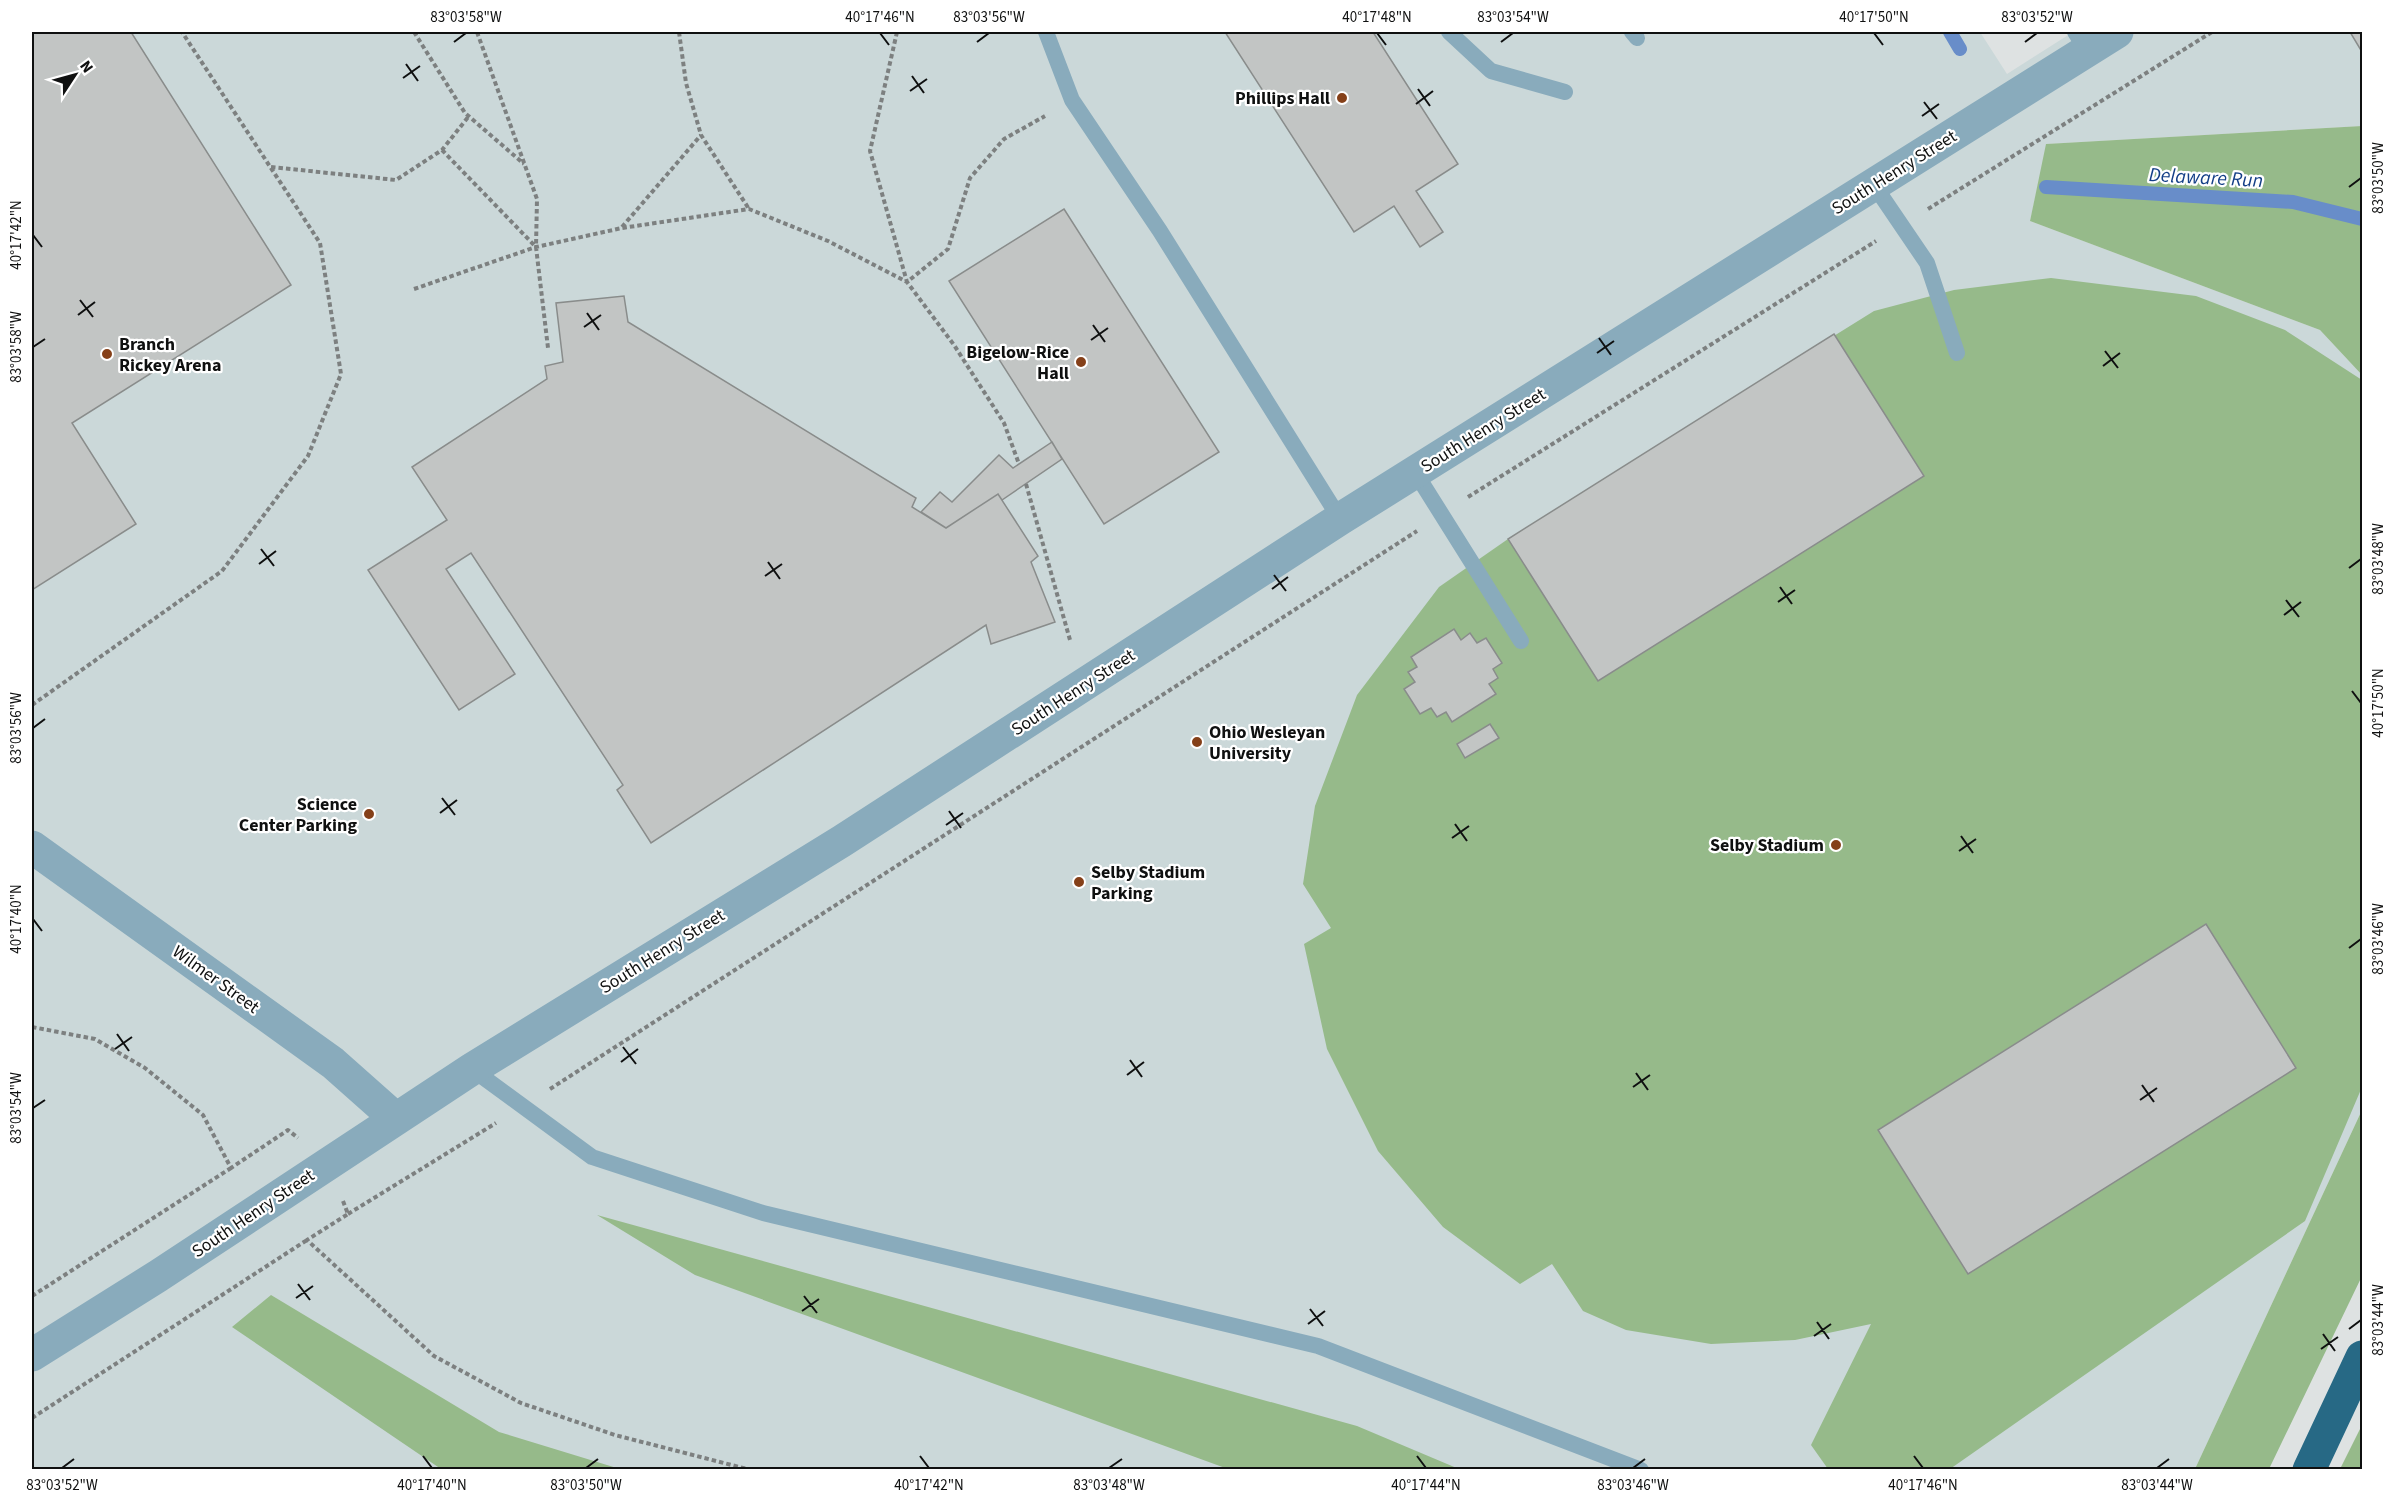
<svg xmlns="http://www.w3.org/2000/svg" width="2394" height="1501" viewBox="0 0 2394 1501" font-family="'Source Sans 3',sans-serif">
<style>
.built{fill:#cbd8d9}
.green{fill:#96ba8a}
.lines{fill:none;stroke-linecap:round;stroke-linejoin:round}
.stream{stroke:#688dc9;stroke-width:14}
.building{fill:#c2c5c4;stroke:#898c8b;stroke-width:1.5}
.path{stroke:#7d8080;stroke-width:4;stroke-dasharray:4.5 3;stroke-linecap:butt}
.lane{stroke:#89abbc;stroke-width:16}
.street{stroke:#89abbc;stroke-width:33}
.highway{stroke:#276985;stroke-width:33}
.ticks{fill:none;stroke:#0f1010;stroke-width:2}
.poi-dot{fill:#854019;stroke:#fff;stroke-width:2}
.labels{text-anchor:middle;stroke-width:4.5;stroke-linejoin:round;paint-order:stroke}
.poi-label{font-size:18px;font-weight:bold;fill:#0f1010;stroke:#fff;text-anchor:end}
.street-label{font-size:18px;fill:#0f1010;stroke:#fff}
.water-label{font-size:20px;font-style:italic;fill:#143f87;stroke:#fff}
.neatline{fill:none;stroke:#0f1010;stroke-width:2}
.ticks-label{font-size:15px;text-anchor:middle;fill:#0f1010}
</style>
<rect width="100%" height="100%" fill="#dee2e2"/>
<!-- built -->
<path class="built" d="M 32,32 L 1980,32 L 2007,74 L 2073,32 L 2362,32 L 2362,126 L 2047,144 L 2030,221 L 2320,330 L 2362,375 L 2362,1110 L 2195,1469 L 32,1469 Z"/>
<!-- green -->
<path class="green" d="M 2362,126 L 2362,375 L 2320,330 L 2030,221 L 2046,144 Z
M 2051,278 L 2196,296 L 2285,330 L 2362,380 L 2362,1087 L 2305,1221 L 1950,1469 L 1828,1469 L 1811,1445 L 1871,1324 L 1795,1340 L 1711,1344 L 1626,1330 L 1583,1311 L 1552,1264 L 1520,1284 L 1443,1227 L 1378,1151 L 1327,1049 L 1304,944 L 1331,928 L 1303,884 L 1315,806 L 1357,695 L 1439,587 L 1508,539 L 1874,311 L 1954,290 Z
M 2362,1110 L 2362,1276 L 2269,1469 L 2195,1469 Z
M 597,1215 L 1357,1426 L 1459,1469 L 1228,1469 L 695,1275 Z
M 271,1295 L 499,1432 L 620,1469 L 441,1469 L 232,1327 Z
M 2362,1425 L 2362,1469 L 2340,1469 Z"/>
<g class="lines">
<!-- stream -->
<path class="stream" d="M 1950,32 L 1960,49
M 2046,187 L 2293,202 L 2362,219"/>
</g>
<!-- building -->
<path class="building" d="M 32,32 L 131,32 L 291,285 L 72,423 L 136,524 L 32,590 Z
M 1225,32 L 1373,32 L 1458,164 L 1416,191 L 1443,232 L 1420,247 L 1394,206 L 1354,232 Z
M 2350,32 L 2362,32 L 2362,52 Z
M 1064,209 L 1219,452 L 1104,524 L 949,281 Z
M 624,296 L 628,322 L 916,498 L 912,507 L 946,528 L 998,494 L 1038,556 L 1031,562 L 1055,622 L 991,644 L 986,625 L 651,843 L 617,790 L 623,785 L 471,553 L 446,569 L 515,674 L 459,710 L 368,570 L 447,520 L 412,467 L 547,379 L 545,366 L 563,362 L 556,303 Z
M 1834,334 L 1924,476 L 1598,681 L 1508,539 Z
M 1052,442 L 1062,459 L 1002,500 L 998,494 L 946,528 L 921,512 L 940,492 L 952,502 L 999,455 L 1013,468 Z
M 1454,629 L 1461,640 L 1470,633 L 1477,643 L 1486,638 L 1502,663 L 1493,669 L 1498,678 L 1489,684 L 1496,694 L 1452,722 L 1446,712 L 1437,717 L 1431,708 L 1420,714 L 1404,689 L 1415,682 L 1408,672 L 1417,667 L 1411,657 Z
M 1490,724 L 1499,738 L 1465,758 L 1457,744 Z
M 2206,924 L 2296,1068 L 1968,1274 L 1878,1130 Z"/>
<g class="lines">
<!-- path -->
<path class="path" d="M 414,32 L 465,113 L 524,164
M 477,32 L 537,199 L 536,247 L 548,348
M 679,32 L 686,83 L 701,135 L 749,209
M 897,32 L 870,151 L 907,282 L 948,249 L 970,178 L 1004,139 L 1045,116
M 442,150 L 535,246
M 271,167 L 396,180 L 442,150 L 469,116
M 1928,209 L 2212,32
M 622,227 L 701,135
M 414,289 L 536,247 L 622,228 L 749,209 L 828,241 L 907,282 L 954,345 L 1004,423 L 1019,464
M 1026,484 L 1070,640
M 1468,497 L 1876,241
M 32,705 L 222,571 L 308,456 L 341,374 L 320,243 L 182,32
M 32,1027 L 95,1039 L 145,1068 L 203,1115 L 231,1168 L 288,1130 L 298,1138
M 550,1089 L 1417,531
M 343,1201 L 348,1214 L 307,1240 L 434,1356 L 521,1403 L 615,1435 L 751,1470
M 348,1214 L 496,1123
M 32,1296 L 231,1168
M 32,1418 L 307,1240"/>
<!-- lane -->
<path class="lane" d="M 1046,32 L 1072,100 L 1160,231 L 1340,519
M 1449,32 L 1491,71 L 1565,92
M 1632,32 L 1637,38
M 2075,32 L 2087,51
M 1874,185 L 1927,263 L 1957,353
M 1415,472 L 1521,641
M 472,1069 L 592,1157 L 763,1213 L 1318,1346 L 1641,1470"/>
<!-- street -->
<path class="street" d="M 32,847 L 333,1063 L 395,1118
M 32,1355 L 158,1276 L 472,1069 L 842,841 L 1340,519 L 2117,32"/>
<!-- highway -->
<path class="highway" d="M 2309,1470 L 2362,1357"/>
</g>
<!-- ticks -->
<path class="ticks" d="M 880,33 L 889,45M 1377,33 L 1386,45M 1874,33 L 1883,45M 454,42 L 466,33M 977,42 L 989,33M 1501,42 L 1513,33M 2025,42 L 2037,33M 406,64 L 418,81M 912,76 L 924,93M 403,78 L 420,66M 1418,89 L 1430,106M 910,91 L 927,79M 1924,102 L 1937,119M 1416,104 L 1433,91M 1922,116 L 1939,104M 2349,187 L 2361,178M 33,235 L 42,247M 80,300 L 93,317M 587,313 L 599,330M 78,315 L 95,302M 1093,325 L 1105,342M 584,327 L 601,315M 1599,338 L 1611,355M 1091,340 L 1108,328M 33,347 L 45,339M 2105,351 L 2118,368M 1597,353 L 1614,341M 2103,366 L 2120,353M 261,549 L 274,566M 768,562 L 780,579M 259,564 L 276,551M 2349,568 L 2361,559M 1274,575 L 1286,591M 765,576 L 782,564M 1780,587 L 1792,604M 1272,589 L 1288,577M 2286,600 L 2299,617M 1778,602 L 1795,590M 2284,615 L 2301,602M 2352,691 L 2361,703M 33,728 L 45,719M 442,798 L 455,815M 949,811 L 961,828M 440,813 L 457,800M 1455,824 L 1467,841M 946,825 L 963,813M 1961,836 L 1973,853M 1452,838 L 1469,826M 1959,851 L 1976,839M 33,919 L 42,931M 2349,948 L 2361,939M 117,1034 L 129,1051M 623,1047 L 636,1064M 115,1049 L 132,1037M 1130,1060 L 1142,1077M 621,1062 L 638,1049M 1636,1073 L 1648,1090M 1127,1075 L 1144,1062M 2142,1085 L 2154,1102M 1633,1087 L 1650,1075M 2140,1100 L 2157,1088M 33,1108 L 45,1100M 298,1284 L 310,1300M 804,1296 L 817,1313M 296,1298 L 313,1286M 1310,1309 L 1323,1326M 802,1311 L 819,1299M 1817,1322 L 1829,1339M 1308,1324 L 1325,1311M 2349,1329 L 2361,1320M 2323,1334 L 2335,1351M 1814,1336 L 1831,1324M 2321,1349 L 2338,1337M 423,1456 L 432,1468M 920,1456 L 929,1468M 1417,1456 L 1426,1468M 1914,1456 L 1923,1468M 62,1468 L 74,1459M 586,1468 L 598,1459M 1109,1468 L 1122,1459M 1633,1468 L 1645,1459M 2157,1468 L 2169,1459"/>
<!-- markers -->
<g class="poi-dot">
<circle cx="1342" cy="98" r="6"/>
<circle cx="107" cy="354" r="6"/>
<circle cx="1081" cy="362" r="6"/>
<circle cx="1197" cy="742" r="6"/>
<circle cx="369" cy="814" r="6"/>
<circle cx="1836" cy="845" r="6"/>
<circle cx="1079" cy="882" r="6"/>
</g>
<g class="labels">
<!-- poi labels -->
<g class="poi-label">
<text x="1330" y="104">Phillips Hall</text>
<text x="119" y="350" text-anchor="start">Branch<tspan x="119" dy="21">Rickey Arena</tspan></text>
<text x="1069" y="358">Bigelow-Rice<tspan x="1069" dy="21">Hall</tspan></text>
<text x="1209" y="738" text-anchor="start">Ohio Wesleyan<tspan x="1209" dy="21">University</tspan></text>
<text x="357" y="810">Science<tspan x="357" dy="21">Center Parking</tspan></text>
<text x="1824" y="851">Selby Stadium</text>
<text x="1091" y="878" text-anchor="start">Selby Stadium<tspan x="1091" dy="21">Parking</tspan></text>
</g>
<!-- street labels -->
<g class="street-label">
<text transform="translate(1894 172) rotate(-32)" y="6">South Henry Street</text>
<text transform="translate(1483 430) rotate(-32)" y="6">South Henry Street</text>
<text transform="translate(1073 692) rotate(-33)" y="6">South Henry Street</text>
<text transform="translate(662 951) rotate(-32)" y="6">South Henry Street</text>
<text transform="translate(216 979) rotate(36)" y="6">Wilmer Street</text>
<text transform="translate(253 1213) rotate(-34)" y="6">South Henry Street</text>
</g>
<!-- water labels -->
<g class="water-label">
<text transform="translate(2206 177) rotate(3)" y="7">Delaware Run</text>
</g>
</g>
<!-- border -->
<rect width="2394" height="1501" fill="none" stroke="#ffffff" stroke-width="66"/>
<!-- north arrow -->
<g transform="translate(75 75) rotate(54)" stroke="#ffffff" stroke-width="4.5" paint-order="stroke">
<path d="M0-4.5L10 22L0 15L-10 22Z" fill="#0f1010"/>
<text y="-9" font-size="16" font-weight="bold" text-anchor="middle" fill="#0f1010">N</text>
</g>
<rect x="33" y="33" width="2328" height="1435" class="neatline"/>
<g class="ticks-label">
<text x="466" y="22">83°03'58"W</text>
<text x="880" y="22">40°17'46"N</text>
<text x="989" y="22">83°03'56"W</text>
<text x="1377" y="22">40°17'48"N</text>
<text x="1513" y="22">83°03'54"W</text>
<text x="1874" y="22">40°17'50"N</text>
<text x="2037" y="22">83°03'52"W</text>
<text transform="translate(2378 178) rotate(-90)" y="5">83°03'50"W</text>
<text transform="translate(16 235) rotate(-90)" y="5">40°17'42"N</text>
<text transform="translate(16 347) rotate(-90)" y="5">83°03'58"W</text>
<text transform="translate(2378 559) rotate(-90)" y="5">83°03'48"W</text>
<text transform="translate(2378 703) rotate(-90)" y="5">40°17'50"N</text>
<text transform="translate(16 728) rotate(-90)" y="5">83°03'56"W</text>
<text transform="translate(16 919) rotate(-90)" y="5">40°17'40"N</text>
<text transform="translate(2378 939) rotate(-90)" y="5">83°03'46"W</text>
<text transform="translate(16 1108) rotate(-90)" y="5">83°03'54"W</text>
<text transform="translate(2378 1320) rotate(-90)" y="5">83°03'44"W</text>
<text x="62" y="1490">83°03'52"W</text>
<text x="432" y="1490">40°17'40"N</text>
<text x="586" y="1490">83°03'50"W</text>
<text x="929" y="1490">40°17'42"N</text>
<text x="1109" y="1490">83°03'48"W</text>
<text x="1426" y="1490">40°17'44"N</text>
<text x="1633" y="1490">83°03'46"W</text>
<text x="1923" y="1490">40°17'46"N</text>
<text x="2157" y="1490">83°03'44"W</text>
</g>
</svg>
